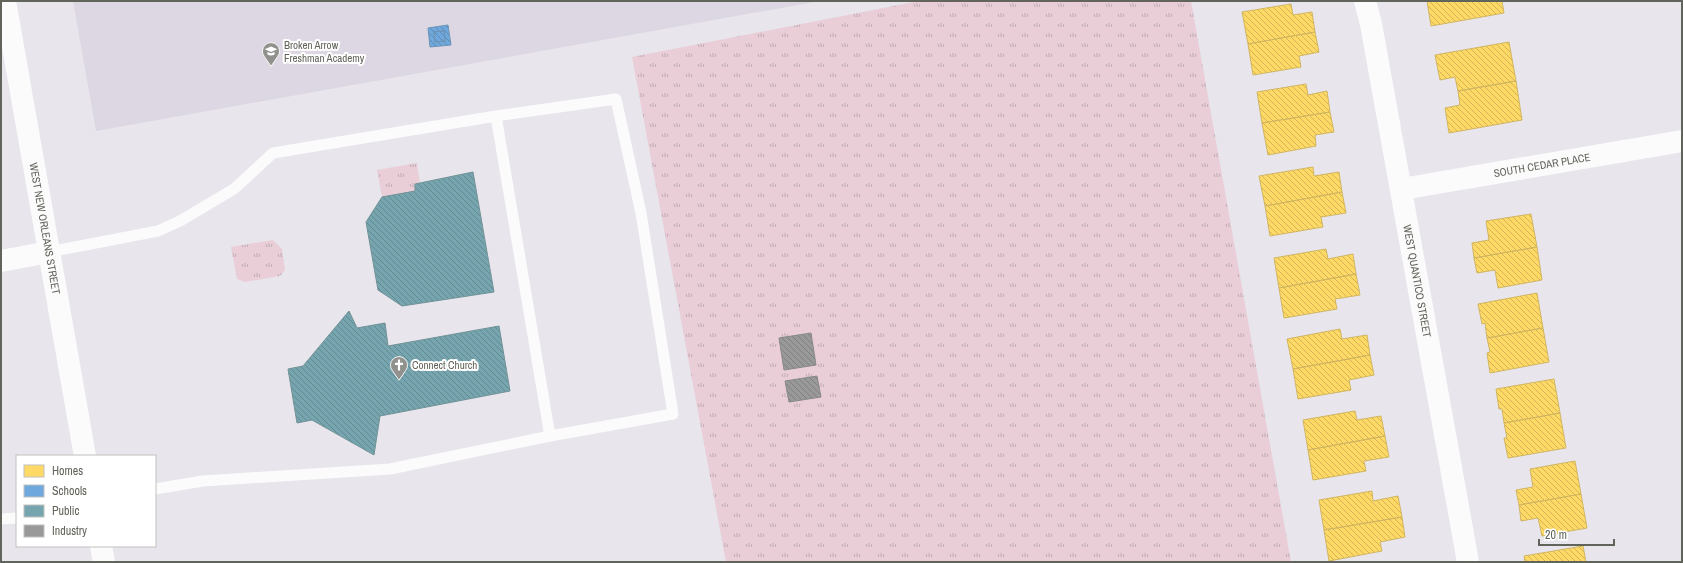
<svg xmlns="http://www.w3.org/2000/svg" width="1683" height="563" viewBox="0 0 1683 563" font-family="'Archivo Narrow',sans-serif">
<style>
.education{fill:#dcd7e2}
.grass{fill:url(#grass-tufts)}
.homes{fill:url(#homes-back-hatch);stroke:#d0b662}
.schools{fill:url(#schools-back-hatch);stroke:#6b94b5;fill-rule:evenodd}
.public{fill:url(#public-back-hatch);stroke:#709296}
.industry{fill:url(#industry-back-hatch);stroke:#888986}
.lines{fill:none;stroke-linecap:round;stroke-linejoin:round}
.service{stroke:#fcfbfc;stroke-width:11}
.minor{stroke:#fcfbfc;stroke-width:22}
.secondary{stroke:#fcfbfc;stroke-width:22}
.labels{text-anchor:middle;stroke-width:4;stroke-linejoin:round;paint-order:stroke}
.poi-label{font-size:11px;fill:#61645a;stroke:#fff;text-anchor:start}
.street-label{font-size:11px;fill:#61645a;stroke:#fff}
</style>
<defs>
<pattern id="grass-tufts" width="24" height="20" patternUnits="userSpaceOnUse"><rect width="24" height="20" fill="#e9ced8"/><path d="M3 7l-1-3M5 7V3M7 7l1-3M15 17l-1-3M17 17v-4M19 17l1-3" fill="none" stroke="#c0abb2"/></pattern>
<pattern id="homes-back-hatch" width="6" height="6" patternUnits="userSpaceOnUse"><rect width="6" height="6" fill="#ffd966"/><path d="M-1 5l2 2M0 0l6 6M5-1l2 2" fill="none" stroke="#d2b457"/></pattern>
<pattern id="schools-back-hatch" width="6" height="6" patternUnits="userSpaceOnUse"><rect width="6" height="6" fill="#6fa8dc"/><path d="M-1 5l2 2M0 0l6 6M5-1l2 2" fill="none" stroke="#5f8cb5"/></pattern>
<pattern id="public-back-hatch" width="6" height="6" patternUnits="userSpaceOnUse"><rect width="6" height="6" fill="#76a5af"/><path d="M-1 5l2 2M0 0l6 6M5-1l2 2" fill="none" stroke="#648a91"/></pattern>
<pattern id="industry-back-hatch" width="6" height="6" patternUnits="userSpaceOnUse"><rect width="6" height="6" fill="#999"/><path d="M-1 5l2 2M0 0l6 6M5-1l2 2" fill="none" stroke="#808080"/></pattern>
</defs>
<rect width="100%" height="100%" fill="#e8e5ec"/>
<!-- education -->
<path class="education" d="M 73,1 L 820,1 L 96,131 Z"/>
<!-- grass -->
<path class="grass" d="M 919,1 L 1191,1 L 1291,562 L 726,562 L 632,57 Z
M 417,163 L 420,184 L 415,185 L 415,191 L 382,197 L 377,170 Z
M 273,240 L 282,249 L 285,270 L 280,276 L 245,282 L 237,279 L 231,247 Z"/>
<!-- homes -->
<path class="homes" d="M 1427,1 L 1502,1 L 1504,13 L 1431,26 Z
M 1291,4 L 1293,15 L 1312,12 L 1315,32 L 1248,44 L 1242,12 Z
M 1315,32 L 1319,52 L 1299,56 L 1301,67 L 1253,75 L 1248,44 Z
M 1509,42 L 1516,81 L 1458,91 L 1455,77 L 1440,80 L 1435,55 Z
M 1516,81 L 1522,120 L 1449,133 L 1445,108 L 1460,105 L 1458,91 Z
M 1306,84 L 1308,95 L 1327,91 L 1330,112 L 1262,123 L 1257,92 Z
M 1330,112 L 1334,132 L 1315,135 L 1316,146 L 1268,155 L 1262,123 Z
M 1313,167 L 1314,176 L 1339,172 L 1342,192 L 1265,206 L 1259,176 Z
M 1342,192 L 1346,213 L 1321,217 L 1323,227 L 1270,236 L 1265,206 Z
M 1531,214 L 1537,247 L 1474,258 L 1472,243 L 1489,240 L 1486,221 Z
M 1537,247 L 1542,280 L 1498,288 L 1495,270 L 1477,273 L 1474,258 Z
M 1326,249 L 1328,259 L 1353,254 L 1356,274 L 1279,288 L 1274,258 Z
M 1356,274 L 1360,295 L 1335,299 L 1337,309 L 1284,318 L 1279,288 Z
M 1537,293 L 1543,328 L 1487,338 L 1485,323 L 1482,324 L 1478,304 Z
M 1543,328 L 1549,362 L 1490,373 L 1487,353 L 1490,352 L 1487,338 Z
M 1340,329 L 1342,339 L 1367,335 L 1370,355 L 1293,369 L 1287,339 Z
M 1370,355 L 1374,375 L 1349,380 L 1351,390 L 1298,399 L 1293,369 Z
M 1554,379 L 1560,413 L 1504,423 L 1502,409 L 1499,409 L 1496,389 Z
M 1355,411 L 1357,420 L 1381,416 L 1385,436 L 1308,450 L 1303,420 Z
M 1560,413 L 1566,448 L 1508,458 L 1504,438 L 1507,438 L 1504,423 Z
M 1385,436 L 1389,457 L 1364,461 L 1366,471 L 1313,480 L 1308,450 Z
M 1575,461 L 1581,494 L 1519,505 L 1516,490 L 1533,487 L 1530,469 Z
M 1372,491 L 1373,501 L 1398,496 L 1402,517 L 1324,530 L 1319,500 Z
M 1581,494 L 1587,528 L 1542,536 L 1538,518 L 1521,521 L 1519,505 Z
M 1402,517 L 1405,537 L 1380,542 L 1382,551 L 1329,561 L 1324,530 Z
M 1583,546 L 1586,562 L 1525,562 L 1524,556 Z"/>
<!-- schools -->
<path class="schools" d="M 448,25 L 451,45 L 430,47 L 428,28 ZM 444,31 L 445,41 L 435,42 L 434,32 Z
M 444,31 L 445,41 L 435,42 L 434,32 Z"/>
<!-- public -->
<path class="public" d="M 473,172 L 494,292 L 402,306 L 378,290 L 366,222 L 382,197 L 415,191 L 415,184 Z
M 349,311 L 357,328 L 385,323 L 388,346 L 499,326 L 510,391 L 380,416 L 374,455 L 312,420 L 297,423 L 288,369 L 303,366 Z"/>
<!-- industry -->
<path class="industry" d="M 811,333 L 816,365 L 784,370 L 779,338 Z
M 817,376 L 821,397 L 789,402 L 785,381 Z"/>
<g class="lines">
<!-- service -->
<path class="service" d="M 496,116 L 550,436
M 49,252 L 158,231 L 180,221 L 234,189 L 273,153 L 496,116 L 616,99 L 641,213 L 673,414 L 550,436 L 390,469 L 203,481 L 155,489
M 1,519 L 17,518"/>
<!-- minor -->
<g class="minor">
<path id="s1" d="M 1365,1 L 1371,24 L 1468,562"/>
<path id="s2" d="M 1402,189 L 1682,141"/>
<path d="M 1,261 L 49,252"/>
</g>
<!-- secondary -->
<g class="secondary">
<path id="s3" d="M 5,1 L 85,456"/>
<path d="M 101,546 L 104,562"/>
</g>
</g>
<!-- icons -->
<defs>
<g id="school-pin" transform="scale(0.9)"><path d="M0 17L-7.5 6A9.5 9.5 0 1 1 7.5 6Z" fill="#90918d" stroke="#fff"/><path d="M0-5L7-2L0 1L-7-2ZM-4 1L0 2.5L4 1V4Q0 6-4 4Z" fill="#fff"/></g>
<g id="church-pin" transform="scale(0.9)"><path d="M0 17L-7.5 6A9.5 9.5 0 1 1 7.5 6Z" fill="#90918d" stroke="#fff"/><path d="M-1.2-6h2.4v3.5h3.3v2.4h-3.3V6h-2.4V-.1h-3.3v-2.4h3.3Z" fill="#fff"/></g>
</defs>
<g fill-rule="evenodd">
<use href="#school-pin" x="271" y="51"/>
<use href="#church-pin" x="399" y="365"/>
</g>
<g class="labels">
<!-- poi labels -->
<g class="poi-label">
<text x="284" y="49">Broken Arrow<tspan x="284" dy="13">Freshman Academy</tspan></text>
<text x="412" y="369">Connect Church</text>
</g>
<!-- street labels -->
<g class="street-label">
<text dy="4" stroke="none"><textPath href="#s2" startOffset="142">SOUTH CEDAR PLACE</textPath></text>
<text dy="4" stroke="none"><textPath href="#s3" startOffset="231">WEST NEW ORLEANS STREET</textPath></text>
<text dy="4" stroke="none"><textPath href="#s1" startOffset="285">WEST QUANTICO STREET</textPath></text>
</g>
</g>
<!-- border -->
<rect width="1683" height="563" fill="none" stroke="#61645a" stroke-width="4"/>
<!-- legend -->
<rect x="16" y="455" width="140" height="92" fill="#ffffff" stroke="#c0c1bd"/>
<rect x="24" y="465" width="20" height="12" fill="#ffd966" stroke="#c0c1bd"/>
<text x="52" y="475" font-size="12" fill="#61645a">Homes</text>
<rect x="24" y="485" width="20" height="12" fill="#6fa8dc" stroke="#c0c1bd"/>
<text x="52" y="495" font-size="12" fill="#61645a">Schools</text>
<rect x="24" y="505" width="20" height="12" fill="#76a5af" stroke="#c0c1bd"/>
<text x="52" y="515" font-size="12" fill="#61645a">Public</text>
<rect x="24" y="525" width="20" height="12" fill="#999999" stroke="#c0c1bd"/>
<text x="52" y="535" font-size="12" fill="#61645a">Industry</text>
<!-- scale -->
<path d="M1539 539v6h75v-6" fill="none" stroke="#61645a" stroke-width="2"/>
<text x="1545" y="539" font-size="12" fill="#61645a" stroke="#ffffff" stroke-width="3" paint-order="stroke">20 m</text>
</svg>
